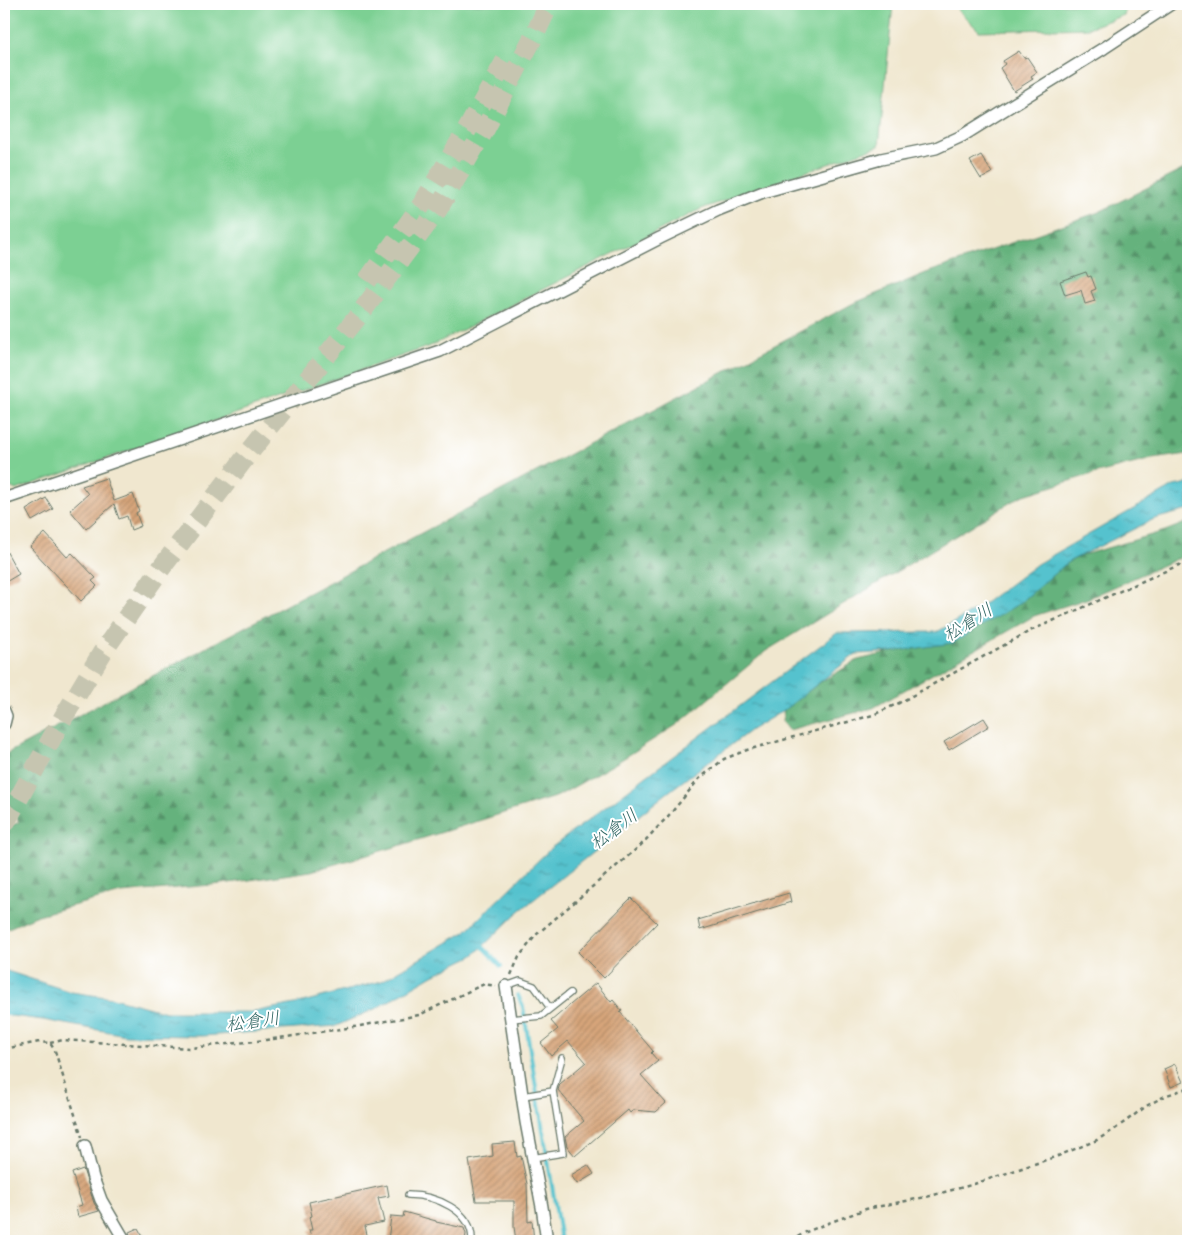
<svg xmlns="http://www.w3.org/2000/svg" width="1192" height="1245" viewBox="0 0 1192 1245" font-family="'Architects Daughter','Klee One',sans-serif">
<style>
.green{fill:#7cd093;stroke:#4e8664}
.forest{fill:url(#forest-firs);stroke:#427858}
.water{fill:url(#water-ripples);stroke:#3a8081}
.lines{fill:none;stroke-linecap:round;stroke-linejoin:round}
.stream{stroke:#55c2ce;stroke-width:4}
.building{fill:url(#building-hatch)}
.motorway-tunnel{stroke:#c6c5b0;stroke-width:20;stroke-dasharray:20 10;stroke-linecap:butt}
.service-casing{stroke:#68786a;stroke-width:8}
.minor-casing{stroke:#68786a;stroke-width:14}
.path{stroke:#68786a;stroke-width:2.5;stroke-dasharray:4 4;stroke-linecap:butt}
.service{stroke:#fff;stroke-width:5.5}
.minor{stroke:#fff;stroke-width:11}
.labels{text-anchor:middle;stroke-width:4;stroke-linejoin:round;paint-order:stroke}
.water-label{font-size:18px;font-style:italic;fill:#2f6562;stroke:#fff}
</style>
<defs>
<pattern id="forest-firs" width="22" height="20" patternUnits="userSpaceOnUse" patternTransform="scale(1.25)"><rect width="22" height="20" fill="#65b27d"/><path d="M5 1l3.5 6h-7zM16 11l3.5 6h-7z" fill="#539267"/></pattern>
<pattern id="water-ripples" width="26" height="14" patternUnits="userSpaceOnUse" patternTransform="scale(1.25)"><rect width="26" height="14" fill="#55c2ce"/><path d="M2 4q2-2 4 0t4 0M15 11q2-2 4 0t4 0" fill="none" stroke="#469fa8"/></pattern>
<pattern id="building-hatch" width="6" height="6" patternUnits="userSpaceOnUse" patternTransform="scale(1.25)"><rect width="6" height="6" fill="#d7a57a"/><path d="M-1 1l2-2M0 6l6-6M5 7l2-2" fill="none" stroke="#ae8865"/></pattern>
</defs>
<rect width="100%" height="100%" fill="#fff"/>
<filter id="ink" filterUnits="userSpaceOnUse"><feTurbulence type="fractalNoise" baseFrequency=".02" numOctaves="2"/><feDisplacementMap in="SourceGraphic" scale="10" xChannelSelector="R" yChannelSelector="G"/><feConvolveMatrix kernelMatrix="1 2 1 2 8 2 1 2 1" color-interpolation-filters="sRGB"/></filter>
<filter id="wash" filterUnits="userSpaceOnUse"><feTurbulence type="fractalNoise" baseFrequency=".0096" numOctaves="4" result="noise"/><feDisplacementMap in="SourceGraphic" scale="20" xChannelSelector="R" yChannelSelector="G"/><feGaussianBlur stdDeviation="1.12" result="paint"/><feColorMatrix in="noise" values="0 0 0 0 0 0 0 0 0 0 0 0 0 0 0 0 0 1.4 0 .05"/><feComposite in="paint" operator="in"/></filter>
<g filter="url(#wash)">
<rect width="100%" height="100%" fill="#f0e7cf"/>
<!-- green -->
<path class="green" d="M 4,4 L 893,4 L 879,146 L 701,209 L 433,345 L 16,490 L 4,484 Z
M 952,4 L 1128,4 L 1124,15 L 1088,28 L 979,31 Z"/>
<!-- forest -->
<path class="forest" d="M 1188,167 L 1188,454 L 1152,459 L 1089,475 L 1021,496 L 766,651 L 678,724 L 616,763 L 558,796 L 395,847 L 311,871 L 222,884 L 121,893 L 38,915 L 4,930 L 4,829 L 19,822 L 4,795 L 4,755 L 852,304 L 926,273 L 1099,212 Z
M 1188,522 L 1188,554 L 1089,598 L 1034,616 L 873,708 L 789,730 L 782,721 L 784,710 L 819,683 L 858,660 L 892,652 L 1020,603 L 1068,562 L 1083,555 L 1165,531 Z"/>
<!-- water -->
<path class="water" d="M 1188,483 L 1188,510 L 1154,519 L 1068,562 L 1020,603 L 953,643 L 892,652 L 856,654 L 784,710 L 751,730 L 667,793 L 517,913 L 474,955 L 433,975 L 377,1008 L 336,1026 L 203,1036 L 126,1035 L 43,1020 L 4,1015 L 4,970 L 71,992 L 113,998 L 166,1012 L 253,1012 L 295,1004 L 382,981 L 465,932 L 551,848 L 837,633 L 937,632 L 977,609 L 1037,564 L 1174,486 Z"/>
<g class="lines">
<!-- stream -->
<path class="stream" d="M 480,944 L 501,966
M 518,995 L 523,1007 L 561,1241"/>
</g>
<g id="blocks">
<!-- building -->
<path class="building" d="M 1019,51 L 1024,58 L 1027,57 L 1037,72 L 1031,76 L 1033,79 L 1014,91 L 1000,68 L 1005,64 L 1003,61 Z
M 981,155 L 992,173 L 981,179 L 970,161 Z
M 1086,272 L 1088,277 L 1091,276 L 1096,289 L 1091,291 L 1095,301 L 1085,304 L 1081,290 L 1065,295 L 1060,281 Z
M 106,478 L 114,501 L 133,494 L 139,511 L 136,513 L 141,526 L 131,530 L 127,516 L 119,519 L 114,504 L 86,529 L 70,510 L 88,494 L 82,486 Z
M 46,498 L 53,509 L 32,521 L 26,510 Z
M 45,533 L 67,557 L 72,553 L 96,578 L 92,581 L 97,586 L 81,601 L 30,547 Z
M 4,547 L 19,574 L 4,583 Z
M 984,718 L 989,726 L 949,750 L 944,742 Z
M 789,893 L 791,902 L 700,930 L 698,920 Z
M 631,898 L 657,923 L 604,978 L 578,952 Z
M 596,983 L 611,1002 L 613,1000 L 622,1011 L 620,1012 L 653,1051 L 651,1053 L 658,1061 L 641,1075 L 666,1103 L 656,1112 L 633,1110 L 630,1113 L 628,1110 L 575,1156 L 567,1146 L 565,1137 L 584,1121 L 558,1090 L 560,1084 L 586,1062 L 568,1041 L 551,1056 L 541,1043 L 558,1029 L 551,1021 Z
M 1175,1064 L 1183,1082 L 1171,1087 L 1164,1069 Z
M 515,1142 L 517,1157 L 521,1156 L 527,1184 L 528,1222 L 532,1221 L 534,1241 L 516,1241 L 514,1227 L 514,1201 L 476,1201 L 469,1160 L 493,1156 L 492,1144 Z
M 588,1165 L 594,1174 L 577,1184 L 571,1175 Z
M 83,1169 L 94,1203 L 99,1211 L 78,1217 L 76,1207 L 82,1205 L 72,1173 Z
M 387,1185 L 389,1196 L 378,1198 L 384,1222 L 365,1226 L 368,1239 L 357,1241 L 312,1241 L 309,1230 L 312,1230 L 309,1217 L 312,1216 L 309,1202 Z
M 404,1212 L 436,1221 L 436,1222 L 464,1228 L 466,1234 L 465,1241 L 388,1241 L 391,1216 L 403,1217 Z
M 138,1228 L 145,1241 L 132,1241 L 129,1232 Z"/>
</g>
</g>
<g filter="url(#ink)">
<use href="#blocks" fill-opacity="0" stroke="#68786a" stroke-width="1"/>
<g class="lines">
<!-- motorway-tunnel -->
<path class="motorway-tunnel" d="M 367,281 L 423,203 L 467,130 L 507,58
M 4,825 L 63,718 L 102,653 L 159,571 L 245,458 L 363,310 L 438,209 L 485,129 L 536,32 L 549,4"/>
<!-- service casing -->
<g class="service-casing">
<path id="service" d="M 506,986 L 520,981 L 534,986 L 550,1008
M 511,1019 L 541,1016 L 570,993
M 523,1096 L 553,1091
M 532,1158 L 563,1153 L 553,1091 L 562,1058
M 408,1195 C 434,1195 473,1210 472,1241"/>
</g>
<!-- minor casing -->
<g class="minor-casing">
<path id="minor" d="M 4,499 L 440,351 L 660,238 L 718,210 L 763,192 L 881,159 L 936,148 L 962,136 L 1104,48 L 1171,4
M 4,711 L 6,716 L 4,724
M 506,986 L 526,1122 L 542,1207 L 547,1241
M 85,1146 L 93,1178 L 101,1200 L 125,1241"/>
</g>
<!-- path -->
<path class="path" d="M 511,975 L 519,957 L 536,935 L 641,845 L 671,813 L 699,779 L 724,759 L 747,750 L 873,715 L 899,703 L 1030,631 L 1188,561
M 50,1043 L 63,1040 L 190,1048 L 266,1040 L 354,1027 L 419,1015 L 484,984 L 496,986
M 4,1049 L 39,1042 L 50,1043 L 55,1051 L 82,1137
M 791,1241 L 804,1233 L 823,1225 L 866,1209 L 926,1197 L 971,1185 L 1058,1156 L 1097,1140 L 1115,1129 L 1148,1105 L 1167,1095 L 1188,1088"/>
<!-- service -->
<use href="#service" class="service"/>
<!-- minor -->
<use href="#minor" class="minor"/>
</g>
</g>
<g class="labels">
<!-- water labels -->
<g class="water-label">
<text transform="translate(968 622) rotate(-32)" y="6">松倉川</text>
<text transform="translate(614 829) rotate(-37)" y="6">松倉川</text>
<text transform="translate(253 1021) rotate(-8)" y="6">松倉川</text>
</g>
</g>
<!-- margin -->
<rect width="1192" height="1245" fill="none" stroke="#fff" stroke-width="20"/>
</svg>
